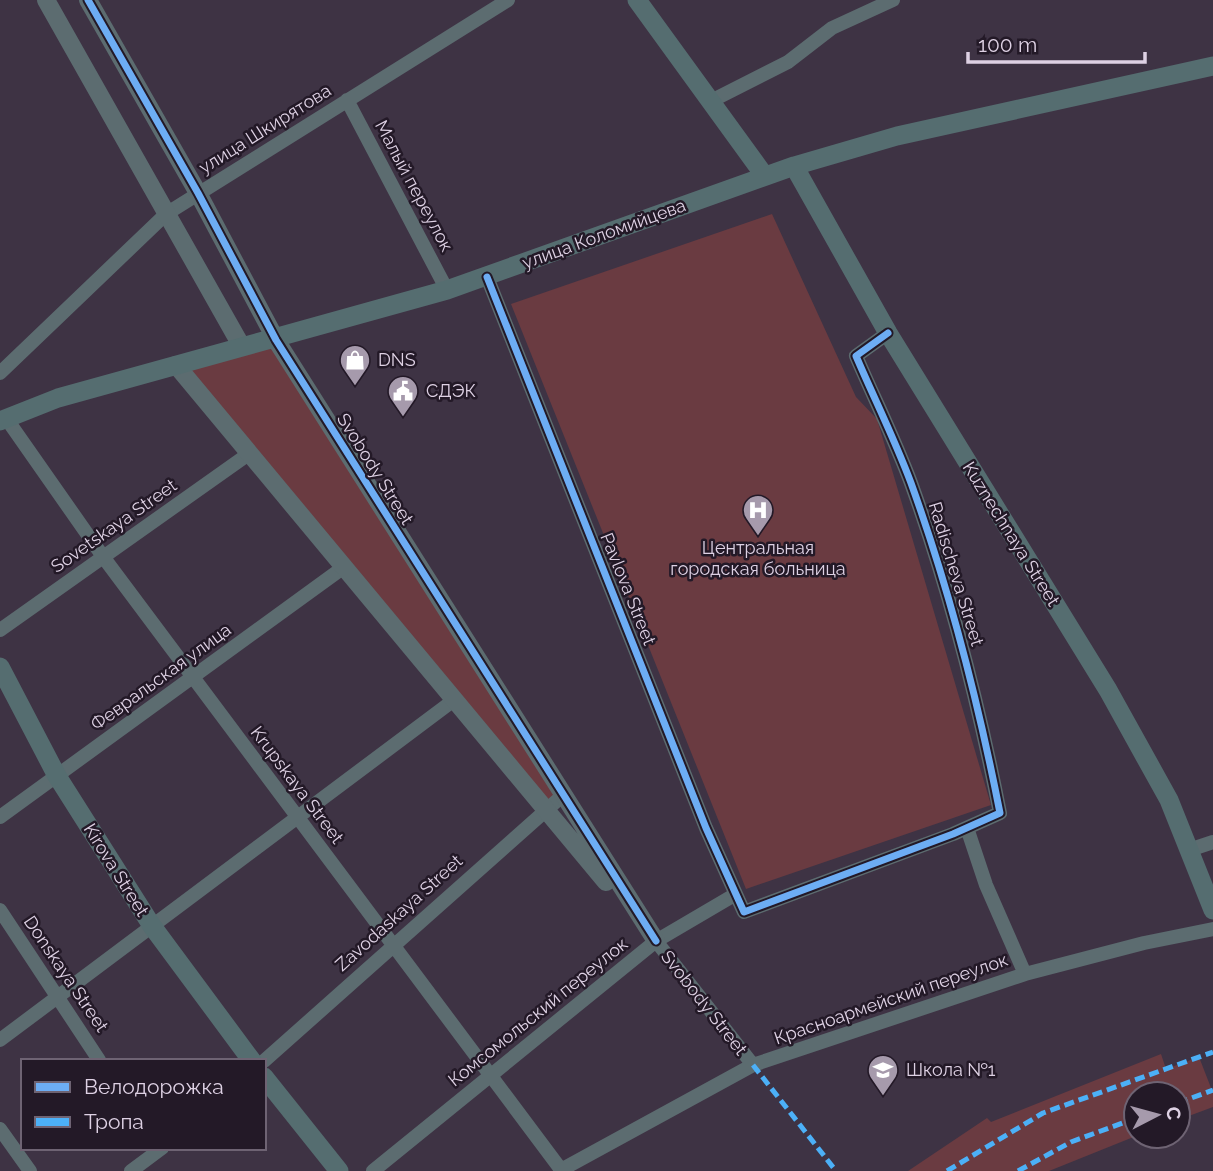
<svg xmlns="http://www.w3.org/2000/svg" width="1213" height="1171" viewBox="0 0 1213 1171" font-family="Raleway,sans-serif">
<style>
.green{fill:#6a3b41}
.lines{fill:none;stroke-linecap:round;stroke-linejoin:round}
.minor{stroke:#5c6c70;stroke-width:14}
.tertiary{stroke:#5c6c70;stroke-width:18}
.secondary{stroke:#556d70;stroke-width:19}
.quiet{stroke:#4cb0f7;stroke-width:5;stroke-dasharray:10 5;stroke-linecap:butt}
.cycleway-casing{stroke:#231927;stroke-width:11}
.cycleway{stroke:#6dadf4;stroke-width:7}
.labels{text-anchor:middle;stroke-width:5;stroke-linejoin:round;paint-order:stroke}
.street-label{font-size:18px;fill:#ded1e4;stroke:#231927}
.poi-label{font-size:18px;fill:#ded1e4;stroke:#231927;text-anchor:start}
</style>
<rect width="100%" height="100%" fill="#3e3344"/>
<!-- green -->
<path class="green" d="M 772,214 L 856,397 L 877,419 L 991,805 L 746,889 L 511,304 Z
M 276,340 L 561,797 L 545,810 L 176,365 Z
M 1161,1054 L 1166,1069 L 1199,1057 L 1213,1093 L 1213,1107 L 1178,1120 L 1178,1094 L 1136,1094 L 1136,1136 L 1049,1171 L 908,1171 L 987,1118 L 991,1122 Z"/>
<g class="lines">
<!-- minor -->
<path class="minor" d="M 347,100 L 447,290
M 711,101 L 788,62 L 832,28 L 893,0
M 487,277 L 706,828 L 744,912 L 953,834 L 1000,813 C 978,701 950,591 911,483 C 895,440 874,398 856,356 L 888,333
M 0,373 L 166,214 L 508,0
M 6,418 L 104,558 L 562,1171
M 0,630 L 250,453
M 0,817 L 344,567
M 967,828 L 986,885 L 1025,974
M 1189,850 L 1213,842
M 0,910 L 99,1060
M 656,941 L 753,1065
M 0,1040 L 454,700
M 264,1061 L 561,797
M 0,1129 L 30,1171
M 561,1170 L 753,1065 L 1025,974 L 1144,943 L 1213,929
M 131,1171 L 162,1148
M 373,1171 L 656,941 L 736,894"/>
<!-- tertiary -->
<path class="tertiary" d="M 46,0 L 242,347
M 88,0 L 198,193 L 276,340 L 656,941
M 176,365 L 606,882"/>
<!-- secondary -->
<path class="secondary" d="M 637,0 L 764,175
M 794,166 L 888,333 L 1108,690 L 1169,800 L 1213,910
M 0,421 L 58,398 L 447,290 L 794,166 L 897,136 L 1213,66
M 0,667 L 57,776 L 152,926 L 252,1061
M 264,1077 L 339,1171"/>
<!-- quiet -->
<path class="quiet" d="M 753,1065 L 836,1171
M 1178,1103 L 1213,1090
M 947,1171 L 1043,1113 L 1213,1052
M 1018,1171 L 1071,1142 L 1136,1118"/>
<!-- cycleway casing -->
<g class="cycleway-casing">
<path id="cycleway" d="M 88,0 L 198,193 L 276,340 L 656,941
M 487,277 L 706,828 L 744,912 L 953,834 L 1000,813 C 978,701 950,591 911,483 C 895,440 874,398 856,356 L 888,333"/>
</g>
<!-- cycleway -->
<use href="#cycleway" class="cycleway"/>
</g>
<!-- icons -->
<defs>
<g id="shop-pin" transform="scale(1.575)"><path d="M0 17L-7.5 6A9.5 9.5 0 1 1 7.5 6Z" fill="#a69aac" stroke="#231927"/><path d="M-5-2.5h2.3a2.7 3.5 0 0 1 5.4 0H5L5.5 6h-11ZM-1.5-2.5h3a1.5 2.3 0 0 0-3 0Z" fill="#fff"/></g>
<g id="civic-pin" transform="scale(1.575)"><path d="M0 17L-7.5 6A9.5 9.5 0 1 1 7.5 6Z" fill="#a69aac" stroke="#231927"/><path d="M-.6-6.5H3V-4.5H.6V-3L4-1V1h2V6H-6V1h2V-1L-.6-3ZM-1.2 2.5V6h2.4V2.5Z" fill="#fff"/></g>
<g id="hospital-pin" transform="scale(1.575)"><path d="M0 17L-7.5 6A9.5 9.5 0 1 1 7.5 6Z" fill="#a69aac" stroke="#231927"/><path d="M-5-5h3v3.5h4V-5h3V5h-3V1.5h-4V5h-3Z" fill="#fff"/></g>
<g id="school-pin" transform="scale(1.575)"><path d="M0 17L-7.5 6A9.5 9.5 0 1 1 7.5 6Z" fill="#a69aac" stroke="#231927"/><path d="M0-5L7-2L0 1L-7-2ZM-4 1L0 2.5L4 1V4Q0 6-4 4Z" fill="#fff"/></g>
</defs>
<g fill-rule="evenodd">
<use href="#shop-pin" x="355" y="360"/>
<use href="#civic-pin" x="403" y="391"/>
<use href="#hospital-pin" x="758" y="510"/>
<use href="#school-pin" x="883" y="1070"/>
</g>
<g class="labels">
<!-- street labels -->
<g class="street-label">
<text transform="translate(265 129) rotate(-32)" y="6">улица Шкирятова</text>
<text transform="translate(414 186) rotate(62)" y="6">Малый переулок</text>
<text transform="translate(604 234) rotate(-20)" y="6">улица Коломийцева</text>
<text transform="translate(375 469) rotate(58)" y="6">Svobody Street</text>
<text transform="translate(114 526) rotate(-35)" y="6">Sovetskaya Street</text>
<text transform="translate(1011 534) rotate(58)" y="6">Kuznechnaya Street</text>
<text transform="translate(956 574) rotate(73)" y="6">Radischeva Street</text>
<text transform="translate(628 589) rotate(68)" y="6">Pavlova Street</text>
<text transform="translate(161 677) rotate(-36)" y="6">Февральская улица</text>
<text transform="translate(297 785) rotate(53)" y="6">Krupskaya Street</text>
<text transform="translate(116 870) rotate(58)" y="6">Kirova Street</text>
<text transform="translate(399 913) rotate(-42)" y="6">Zavodaskaya Street</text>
<text transform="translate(66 974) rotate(56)" y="6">Donskaya Street</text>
<text transform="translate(891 999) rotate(-19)" y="6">Красноармейский переулок</text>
<text transform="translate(704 1003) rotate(52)" y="6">Svobody Street</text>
<text transform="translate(538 1012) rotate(-39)" y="6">Комсомольский переулок</text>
</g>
<!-- poi labels -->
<g class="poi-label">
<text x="378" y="366">DNS</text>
<text x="426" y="397">СДЭК</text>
<text x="758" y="554" text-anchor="middle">Центральная<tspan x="758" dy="21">городская больница</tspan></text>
<text x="906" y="1076">Школа №1</text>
</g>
</g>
<!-- legend -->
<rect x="21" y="1059" width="245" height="91" fill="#231927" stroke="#6e6373" stroke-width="2"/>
<rect x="35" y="1082" width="35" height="10" fill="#6dadf4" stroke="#6e6373" stroke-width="2"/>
<text x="84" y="1094" font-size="21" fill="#ded1e4">Велодорожка</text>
<rect x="35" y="1117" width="35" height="10" fill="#4cb0f7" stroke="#6e6373" stroke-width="2"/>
<text x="84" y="1129" font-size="21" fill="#ded1e4">Тропа</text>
<!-- north arrow -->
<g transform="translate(1157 1115) rotate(84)"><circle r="33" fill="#231927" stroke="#6e6373" stroke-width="2"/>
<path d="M0-5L12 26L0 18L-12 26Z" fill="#a69aac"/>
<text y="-10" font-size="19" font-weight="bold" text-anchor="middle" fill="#ded1e4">С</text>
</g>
<!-- scale -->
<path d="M968 52v10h177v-10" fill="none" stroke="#ded1e4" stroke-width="3.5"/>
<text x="978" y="52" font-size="21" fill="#ded1e4" stroke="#231927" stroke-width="5" paint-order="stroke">100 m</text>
</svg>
